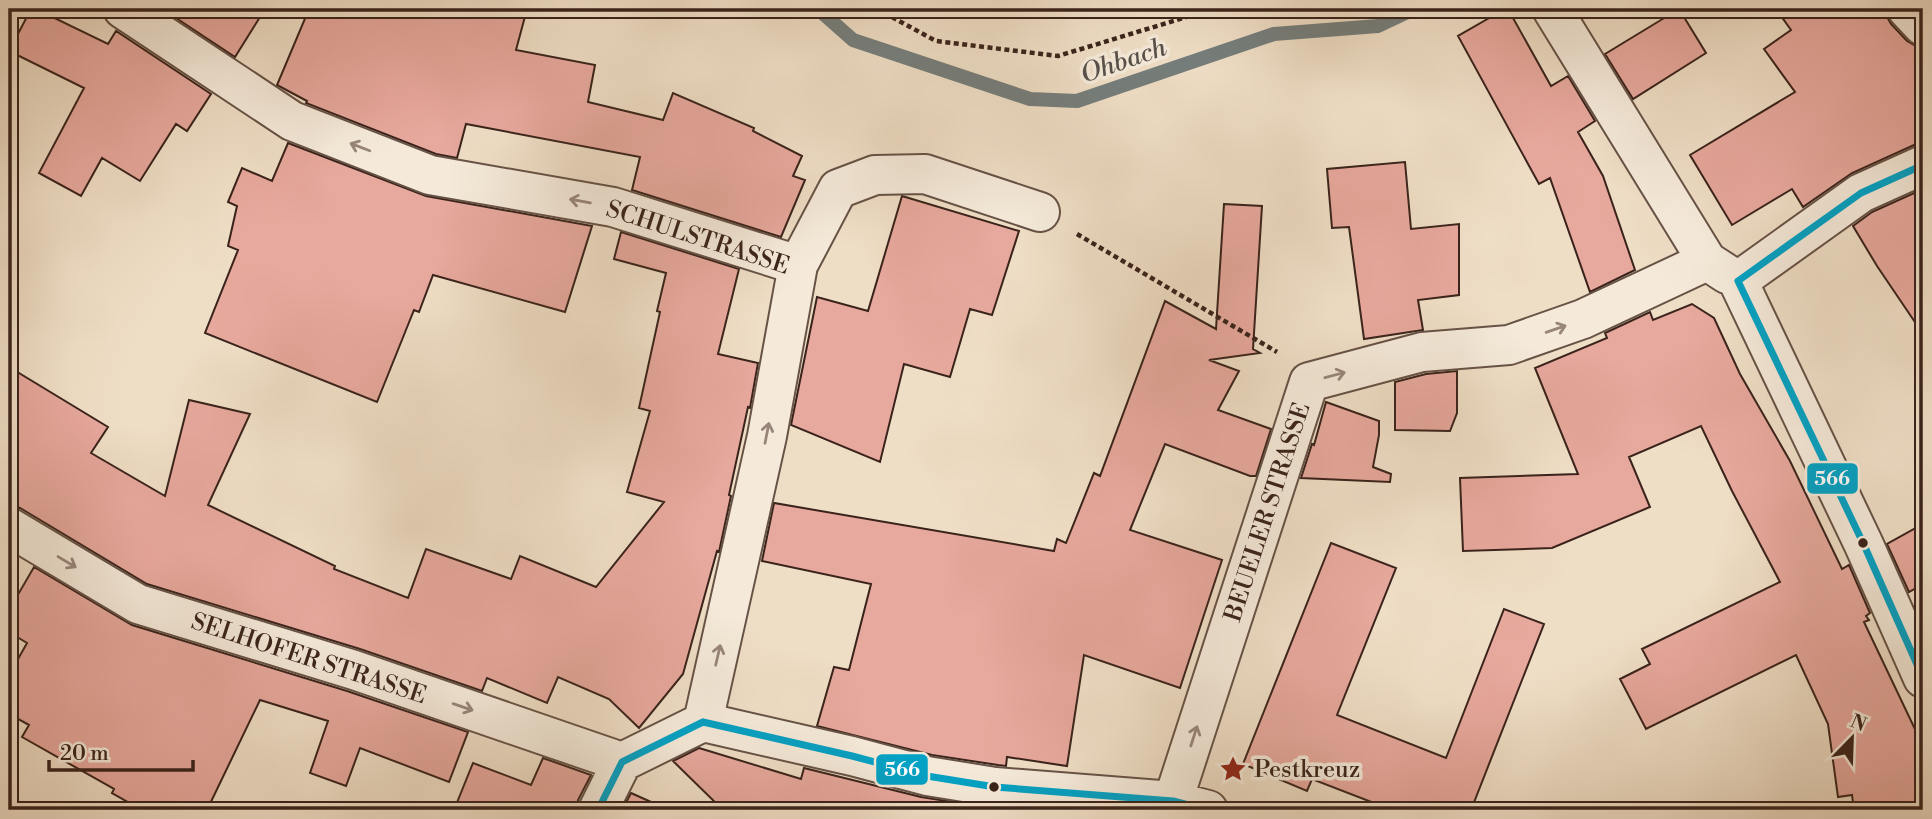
<svg xmlns="http://www.w3.org/2000/svg" width="1932" height="819" viewBox="0 0 1932 819" font-family="'Libre Bodoni',serif">
<style>
.lines{fill:none;stroke-linecap:round;stroke-linejoin:round}
.stream{stroke:#757e7c;stroke-width:14}
.building{fill:#e7a89d;stroke:#3a231b;stroke-width:2}
.minor-casing{stroke:#675246;stroke-width:42}
.path{stroke:#3a231b;stroke-width:4.5;stroke-dasharray:5 3.5;stroke-linecap:butt}
.minor{stroke:#f5eada;stroke-width:38}
.bus-1-casing{stroke:#f5eada;stroke-width:12}
.bus-1{stroke:#03a2c5;stroke-width:7}
.oneway{stroke:#98867a}
.bus-dot{fill:#3a231b;stroke:#f5eada;stroke-width:2.5}
.labels{text-anchor:middle;stroke-width:7;stroke-linejoin:round;paint-order:stroke}
.street-label{font-size:24px;fill:#3a231b;stroke:#f5eada}
.poi-label{font-size:24px;fill:#3a231b;stroke:#f5eada;text-anchor:start}
.water-label{font-size:26px;font-style:italic;fill:#57514b;stroke:#f5eada}
.line-badge{stroke:#f5eada;stroke-width:2.5}
.badge-label{font-size:19px;text-anchor:middle;font-weight:bold;fill:#fff}
</style>
<rect width="100%" height="100%" fill="#efdec6"/>
<filter id="stains"><feTurbulence type="fractalNoise" baseFrequency=".00286" numOctaves="4"/><feColorMatrix values="0 0 0 0 .2 0 0 0 0 .09 0 0 0 0 .02 0 0 0 .5 -.17"/></filter>
<radialGradient id="worn" r=".72"><stop offset=".6" stop-color="#630" stop-opacity="0"/><stop offset="1" stop-color="#630" stop-opacity=".3"/></radialGradient>
<g class="lines">
<!-- stream -->
<path class="stream" d="M 818,9 L 853,40 L 1030,99 L 1077,101 L 1274,34 L 1378,26 L 1414,9"/>
</g>
<!-- building -->
<path class="building" d="M 31,9 L 36,9 L 108,44 L 116,31 L 211,94 L 187,131 L 176,124 L 140,181 L 102,158 L 81,196 L 39,173 L 84,88 L 9,51 Z
M 173,9 L 265,9 L 235,57 L 170,14 Z
M 309,9 L 527,9 L 516,50 L 595,65 L 588,102 L 663,120 L 673,93 L 754,128 L 753,131 L 802,156 L 793,176 L 805,180 L 781,237 L 632,190 L 640,157 L 466,124 L 457,158 L 436,154 L 306,103 L 307,101 L 277,85 Z
M 1505,9 L 1508,9 L 1551,86 L 1568,76 L 1595,121 L 1578,132 L 1603,176 L 1635,270 L 1590,292 L 1550,178 L 1539,184 L 1458,36 Z
M 1679,9 L 1706,53 L 1633,99 L 1605,54 Z
M 1776,9 L 1886,9 L 1886,15 L 1891,24 L 1907,41 L 1918,47 L 1923,54 L 1923,143 L 1914,145 L 1852,173 L 1803,207 L 1792,189 L 1732,225 L 1690,155 L 1795,92 L 1764,49 L 1791,30 Z
M 288,143 L 426,196 L 592,226 L 565,312 L 433,275 L 419,312 L 414,310 L 377,402 L 205,333 L 238,250 L 228,246 L 237,206 L 228,202 L 242,168 L 272,181 Z
M 1405,162 L 1411,229 L 1459,224 L 1459,295 L 1418,300 L 1423,330 L 1364,339 L 1349,227 L 1332,228 L 1327,169 Z
M 1923,189 L 1923,334 L 1877,266 L 1853,226 L 1872,212 Z
M 902,196 L 1019,231 L 992,315 L 970,309 L 950,377 L 904,364 L 880,462 L 791,425 L 817,297 L 868,311 Z
M 1224,204 L 1262,206 L 1253,349 L 1260,353 L 1209,360 L 1239,371 L 1218,410 L 1271,429 L 1256,476 L 1250,476 L 1165,444 L 1130,530 L 1222,560 L 1180,688 L 1084,655 L 1067,766 L 1007,757 L 1006,766 L 998,765 L 932,755 L 817,726 L 834,667 L 849,670 L 871,584 L 762,561 L 774,503 L 1054,551 L 1057,539 L 1066,543 L 1094,473 L 1100,476 L 1165,301 L 1216,329 Z
M 621,232 L 739,269 L 718,354 L 758,363 L 750,408 L 748,407 L 729,495 L 731,496 L 719,552 L 717,551 L 683,674 L 639,728 L 609,699 L 558,677 L 547,703 L 487,678 L 482,691 L 360,649 L 147,584 L 20,508 L 9,505 L 9,367 L 108,427 L 91,453 L 165,496 L 189,400 L 250,414 L 208,505 L 335,566 L 334,569 L 408,598 L 426,549 L 511,579 L 520,556 L 596,587 L 664,502 L 627,492 L 650,411 L 639,408 L 660,312 L 657,311 L 666,273 L 614,259 Z
M 1692,304 L 1714,318 L 1740,374 L 1790,461 L 1842,569 L 1849,565 L 1870,613 L 1866,616 L 1869,620 L 1864,622 L 1923,746 L 1923,810 L 1854,810 L 1852,795 L 1838,797 L 1828,724 L 1796,655 L 1646,729 L 1620,679 L 1650,664 L 1642,649 L 1780,582 L 1732,491 L 1701,426 L 1629,457 L 1650,507 L 1552,548 L 1463,551 L 1460,478 L 1578,474 L 1535,368 L 1607,338 L 1605,333 L 1650,312 L 1653,320 Z
M 1457,371 L 1457,413 L 1450,431 L 1395,430 L 1395,382 L 1426,374 Z
M 1326,402 L 1379,421 L 1379,435 L 1373,467 L 1391,474 L 1390,482 L 1301,478 L 1312,444 L 1314,445 Z
M 1923,524 L 1923,584 L 1909,592 L 1887,544 Z
M 1331,543 L 1396,568 L 1337,715 L 1446,758 L 1504,609 L 1544,624 L 1471,810 L 1392,810 L 1312,779 L 1307,791 L 1243,764 Z
M 34,567 L 132,625 L 347,691 L 468,732 L 449,782 L 360,748 L 346,786 L 310,773 L 328,721 L 260,700 L 207,810 L 142,810 L 112,793 L 114,789 L 22,737 L 29,725 L 9,714 L 9,675 L 27,643 L 9,632 L 9,610 Z
M 699,748 L 801,779 L 804,768 L 921,797 L 966,804 L 965,810 L 723,810 L 673,761 Z
M 543,758 L 591,775 L 578,800 L 576,810 L 454,810 L 473,763 L 531,785 Z
M 631,793 L 669,810 L 622,810 Z"/>
<g class="lines">
<!-- minor casing -->
<g class="minor-casing">
<path id="minor" d="M 123,9 L 292,121 L 430,175 L 613,207 L 798,265 L 767,436 L 703,722
M 1552,9 L 1707,261 L 1727,274
M 1907,9 L 1923,26
M 798,265 L 838,189 L 875,175 L 925,174 L 1040,212
M 1738,281 L 1864,545 L 1923,678
M 1738,281 L 1861,193 L 1923,165
M 9,527 L 138,604 L 354,670 L 622,762
M 703,722 L 852,756 L 927,776 L 995,787 L 1173,801 L 1208,810
M 1173,801 L 1309,382 L 1422,352 L 1509,345 L 1583,319 L 1707,261
M 598,810 L 622,762 L 703,722"/>
</g>
<!-- path -->
<path class="path" d="M 877,9 L 936,41 L 1058,56 L 1213,9
M 1077,234 L 1277,352"/>
<!-- minor -->
<use href="#minor" class="minor"/>
<!-- bus-1 casing -->
<g class="bus-1-casing">
<path id="bus-1" d="M 1738,281 L 1864,545 L 1923,678
M 1738,281 L 1861,193 L 1923,165
M 703,722 L 852,756 L 927,776 L 995,787 L 1173,801 L 1208,810
M 598,810 L 622,762 L 703,722"/>
</g>
<!-- bus-1 -->
<use href="#bus-1" class="bus-1"/>
</g>
<!-- one-way arrows -->
<defs><path id="oneway-shaft" d="M-6 0H5M1.5-3L5.5 0L1.5 3" fill="none" stroke-width="1.6" stroke-linecap="round" stroke-linejoin="round" transform="scale(1.75)"/></defs>
<g class="oneway">
<use href="#oneway-shaft" transform="translate(360 147) rotate(-159)"/>
<use href="#oneway-shaft" transform="translate(580 201) rotate(-170)"/>
<use href="#oneway-shaft" transform="translate(1556 329) rotate(-19)"/>
<use href="#oneway-shaft" transform="translate(1335 375) rotate(-15)"/>
<use href="#oneway-shaft" transform="translate(767 433) rotate(-79)"/>
<use href="#oneway-shaft" transform="translate(67 562) rotate(31)"/>
<use href="#oneway-shaft" transform="translate(718 655) rotate(-77)"/>
<use href="#oneway-shaft" transform="translate(463 707) rotate(19)"/>
<use href="#oneway-shaft" transform="translate(1194 736) rotate(-72)"/>
</g>
<!-- icons -->
<defs>
<g id="sight-bare" transform="scale(2.1)"><path d="M0-6L1.8-2.2L6-1.7L2.9 1.2L3.7 5.4L0 3.3L-3.7 5.4L-2.9 1.2L-6-1.7L-1.8-2.2Z" fill="#8f2418" stroke="#f5eada" stroke-width="2.5" paint-order="stroke"/></g>
</defs>
<g fill-rule="evenodd">
<use href="#sight-bare" x="1233" y="769"/>
</g>
<!-- markers -->
<g class="bus-dot">
<circle cx="1863" cy="543" r="6"/>
<circle cx="994" cy="787" r="6"/>
</g>
<g class="labels">
<!-- street labels -->
<g class="street-label">
<text transform="translate(698 237) rotate(18)" y="8">SCHULSTRASSE</text>
<text transform="translate(1267 512) rotate(-72)" y="8">BEUELER STRASSE</text>
<text transform="translate(309 658) rotate(18)" y="8">SELHOFER STRASSE</text>
</g>
<!-- poi labels -->
<g class="poi-label">
<text x="1254" y="777">Pestkreuz</text>
</g>
<!-- water labels -->
<g class="water-label">
<text transform="translate(1123 60) rotate(-19)" y="9">Ohbach</text>
</g>
</g>
<g class="line-badge">
<rect x="1806" y="462" width="53" height="33" rx="7" fill="#03a2c5"/>
<rect x="875" y="753" width="54" height="33" rx="7" fill="#03a2c5"/>
</g>
<g class="badge-label">
<text x="1832" y="485">566</text>
<text x="902" y="776">566</text>
</g>
<!-- margin -->
<rect width="1932" height="819" fill="none" stroke="#efdec6" stroke-width="35"/>
<rect x="10" y="10" width="1911" height="798" fill="none" stroke="#3a231b" stroke-width="3.5"/>
<rect x="18" y="18" width="1897" height="784" fill="none" stroke="#3a231b" stroke-width="2"/>
<!-- north arrow -->
<g transform="translate(1852 738) rotate(23)" stroke="#f5eada" stroke-width="5" paint-order="stroke">
<path d="M0-5L12 26L0 18L-12 26Z" fill="#3a231b"/>
<text y="-10" font-size="19" font-weight="bold" text-anchor="middle" fill="#3a231b">N</text>
</g>
<!-- scale -->
<path d="M49 760v10h144v-10" fill="none" stroke="#3a231b" stroke-width="3.5"/>
<text x="60" y="760" font-size="21" fill="#3a231b" stroke="#f5eada" stroke-width="5" paint-order="stroke">20 m</text>
<rect width="100%" height="100%" filter="url(#stains)"/>
<rect width="100%" height="100%" fill="url(#worn)"/>
</svg>
